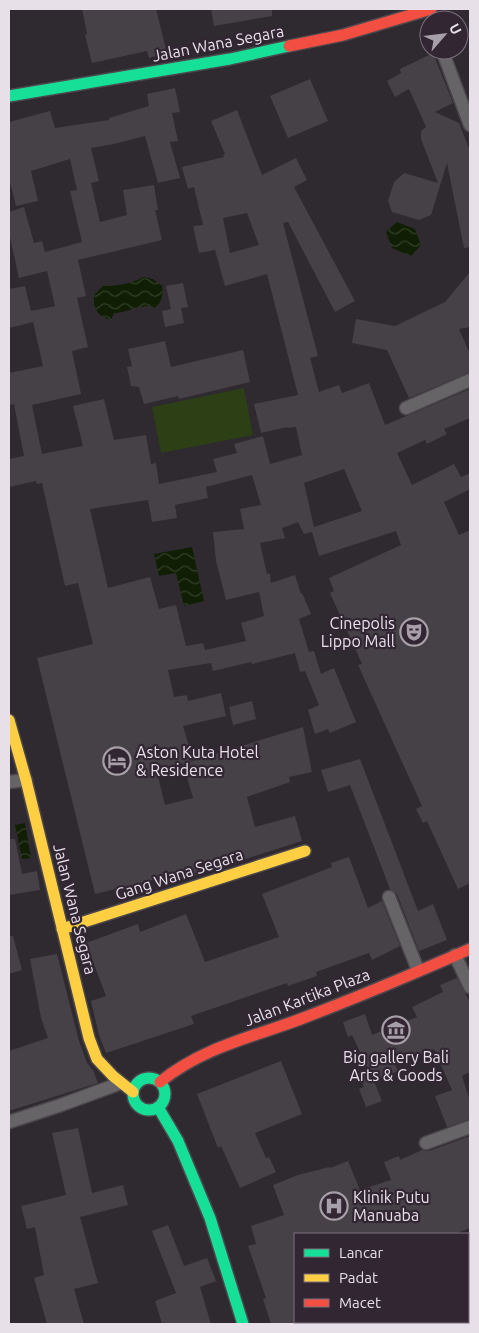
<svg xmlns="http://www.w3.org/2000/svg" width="479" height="1333" viewBox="0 0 479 1333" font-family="Ubuntu,sans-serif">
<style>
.grass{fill:#2c3f15}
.water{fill:url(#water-waves)}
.building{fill:#464147;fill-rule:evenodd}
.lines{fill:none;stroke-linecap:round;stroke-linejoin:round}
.street-casing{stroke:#4c474d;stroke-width:15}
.fast-casing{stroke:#4c474d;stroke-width:14}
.slow-casing{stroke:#4c474d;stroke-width:14}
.jam-casing{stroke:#4c474d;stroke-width:14}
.street{stroke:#666467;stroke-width:12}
.fast{stroke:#16e098;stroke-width:11}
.slow{stroke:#ffcf43;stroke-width:11}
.jam{stroke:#f24e42;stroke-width:11}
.labels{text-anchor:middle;stroke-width:4.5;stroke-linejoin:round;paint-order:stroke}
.street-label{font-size:16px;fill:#e8e0e9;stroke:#322633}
.poi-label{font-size:16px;fill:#e8e0e9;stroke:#322633;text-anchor:start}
</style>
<defs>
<pattern id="water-waves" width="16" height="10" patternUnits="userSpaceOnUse" patternTransform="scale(1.25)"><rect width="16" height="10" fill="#101f04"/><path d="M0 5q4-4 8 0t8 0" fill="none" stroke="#333f29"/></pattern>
</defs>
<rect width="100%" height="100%" fill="#2f2930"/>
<!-- grass -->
<path class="grass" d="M 244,388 L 253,435 L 161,453 L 152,407 Z"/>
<!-- water -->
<path class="water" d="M 397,222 L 415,229 L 421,245 L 411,256 L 392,248 L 386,232 Z
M 143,277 L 153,279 L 162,286 C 164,296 161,305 152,309 L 149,306 C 136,306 126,313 114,313 L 111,320 C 97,316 93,309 94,295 L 103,286 C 117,286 131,284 143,277 Z
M 192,547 L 204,601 L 184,606 L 176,573 L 159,576 L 154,554 Z
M 25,823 L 31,858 L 22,859 L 15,825 Z"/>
<!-- building -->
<path class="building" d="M 82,9 L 156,9 L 167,53 L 149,58 L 147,51 L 92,63 L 85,35 L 87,34 Z
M 211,9 L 272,9 L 272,16 L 214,26 Z
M 433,53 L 453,103 L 435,112 L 459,123 L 470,151 L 470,247 L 464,248 L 447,163 L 431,215 L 419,220 L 392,212 L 388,201 L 394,182 L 404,173 L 438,183 L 421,139 L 421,131 L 426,127 L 409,89 L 395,97 L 387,81 L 401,73 L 400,69 Z
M 310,79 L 328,121 L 288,138 L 270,96 Z
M 175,88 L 180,112 L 172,113 L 178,141 L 170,142 L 180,178 L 158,183 L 145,136 L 114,144 L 91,148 L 99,181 L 91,183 L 100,222 L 127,215 L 123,190 L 154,185 L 158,210 L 155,210 L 162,240 L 78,260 L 86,296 L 77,298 L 88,347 L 72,351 L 81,394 L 32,405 L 42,454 L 83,446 L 73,406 L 104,399 L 114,440 L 146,435 L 151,464 L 156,463 L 159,484 L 217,472 L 213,459 L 237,453 L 234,444 L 263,436 L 270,464 L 302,455 L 296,427 L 288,428 L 287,427 L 261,433 L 254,404 L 298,395 L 267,274 L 225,286 L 215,250 L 199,253 L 193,226 L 203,225 L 194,187 L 188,189 L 182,167 L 224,157 L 223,155 L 225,154 L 211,121 L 237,110 L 262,175 L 296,158 L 307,180 L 294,187 L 355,301 L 335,312 L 288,222 L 283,223 L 318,356 L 310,358 L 319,392 L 339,385 L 342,393 L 369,383 L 385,425 L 470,389 L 470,418 L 444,429 L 447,434 L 427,444 L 425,440 L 397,453 L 412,485 L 454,464 L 461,477 L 470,473 L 470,489 L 444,502 L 459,535 L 470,530 L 470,883 L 458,889 L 427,821 L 423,823 L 416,809 L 422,806 L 358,665 L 362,664 L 330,593 L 334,591 L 329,578 L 401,545 L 396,531 L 319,556 L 312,532 L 304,534 L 298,522 L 282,528 L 285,538 L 260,543 L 267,574 L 270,574 L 271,583 L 295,575 L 301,594 L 302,593 L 311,614 L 299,619 L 309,652 L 314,651 L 321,674 L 334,668 L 356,722 L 330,733 L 328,729 L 315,734 L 308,710 L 319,705 L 305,671 L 300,672 L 295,653 L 252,664 L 251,662 L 213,671 L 211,663 L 168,670 L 174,697 L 187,695 L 188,701 L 221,693 L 226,716 L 183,726 L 193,760 L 157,772 L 165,805 L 193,798 L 183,764 L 303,727 L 312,772 L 289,777 L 290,782 L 247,797 L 255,827 L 295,816 L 302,841 L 189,877 L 187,872 L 95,894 L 37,658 L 93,644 L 78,583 L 65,586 L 42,483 L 37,484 L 36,481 L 9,487 L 9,459 L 24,456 L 14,404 L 9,405 L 9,373 L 43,366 L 33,322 L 9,328 L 9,289 L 25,286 L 31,311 L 55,306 L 47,271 L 19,278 L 9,233 L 9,212 L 24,207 L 34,243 L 42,241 L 45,252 L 82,242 L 70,191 L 77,190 L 70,159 L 31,171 L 38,201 L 16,206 L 9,178 L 9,122 L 50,111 L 55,128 L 109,120 L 109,118 L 149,106 L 147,94 ZM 247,213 L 259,245 L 230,253 L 223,218 ZM 344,469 L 362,511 L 314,527 L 304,483 ZM 252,475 L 261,505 L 240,509 L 244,529 L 213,532 L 216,561 L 226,600 L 259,592 L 264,616 L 241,623 L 246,641 L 205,650 L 203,643 L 186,646 L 176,605 L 159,609 L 150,577 L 108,588 L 90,509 L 148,500 L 152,522 L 177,518 L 175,505 L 208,498 L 206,487 Z
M 470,272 L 470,327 L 459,329 L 470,354 L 470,372 L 409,398 L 387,350 L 352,343 L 356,319 L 395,326 L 445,302 Z
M 183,283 L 188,307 L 181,308 L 184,323 L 165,327 L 162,311 L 171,309 L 166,286 Z
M 165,341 L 171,367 L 243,350 L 250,382 L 179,399 L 178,396 L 144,404 L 139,387 L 131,386 L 127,367 L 132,366 L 128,349 Z
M 252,701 L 256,719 L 233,725 L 229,707 Z
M 360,759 L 418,911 L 433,904 L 447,940 L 419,951 L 397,894 L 390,889 L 350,785 L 328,792 L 321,770 Z
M 9,839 L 15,839 L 22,874 L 37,871 L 40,890 L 9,895 Z
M 349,857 L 368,908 L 382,901 L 400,946 L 372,960 L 369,953 L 316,972 L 317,976 L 288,986 L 287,983 L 191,1016 L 194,1024 L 106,1053 L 99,1035 L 91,1001 L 106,996 L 86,943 L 138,924 L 140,932 L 186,914 L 205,962 L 279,937 L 262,894 L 332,867 L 331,863 Z
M 9,936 L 13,936 L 22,970 L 9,974 Z
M 57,954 L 79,1041 L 87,1063 L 93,1070 L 98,1083 L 9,1111 L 9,1051 L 48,1038 L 41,1018 L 30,959 Z
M 457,978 L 470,1002 L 470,1072 L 462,1076 L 470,1101 L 470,1119 L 447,1127 L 435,1096 L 452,1090 L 434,1049 L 395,1065 L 398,1071 L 374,1081 L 382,1101 L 366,1107 L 359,1089 L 364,1087 L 358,1073 L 368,1069 L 352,1035 L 348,1037 L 343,1022 L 365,1014 L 372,1035 L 417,1017 L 412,1007 L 443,992 L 440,985 Z
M 281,1061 L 302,1114 L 255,1133 L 266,1158 L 269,1157 L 276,1172 L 240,1188 L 221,1146 L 218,1148 L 197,1094 Z
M 78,1128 L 92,1193 L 123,1185 L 128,1205 L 80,1217 L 98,1283 L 74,1289 L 84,1324 L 47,1324 L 34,1278 L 44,1275 L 35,1227 L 27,1229 L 21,1206 L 66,1195 L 52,1133 Z
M 470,1136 L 470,1228 L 454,1234 L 295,1234 L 295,1324 L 271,1324 L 263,1299 L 266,1298 L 248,1246 L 256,1244 L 251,1226 L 284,1215 L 273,1185 L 298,1175 L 329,1167 L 330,1168 L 348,1161 L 360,1190 L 391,1180 L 384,1162 L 399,1156 L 400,1160 L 422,1150 L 429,1151 Z
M 168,1225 L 184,1266 L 207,1258 L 216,1281 L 200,1287 L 211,1324 L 162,1324 L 155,1301 L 176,1293 L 152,1231 Z"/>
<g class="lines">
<!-- street casing -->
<g class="street-casing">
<path id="street" d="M 442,50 L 470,125
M 406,408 L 470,380
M 9,782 L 26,780
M 389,897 L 418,970
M 455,955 L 470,987
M 9,1122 L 61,1105 L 121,1083
M 426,1143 L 470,1127
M 468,1247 L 470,1246"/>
</g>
<!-- fast casing -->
<g class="fast-casing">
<path id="fast" d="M 9,96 L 230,59 L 289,46
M133 1094a16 16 0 1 1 32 0a16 16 0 1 1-32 0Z
M 158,1107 L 178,1141 L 210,1218 L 243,1324"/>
</g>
<!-- slow casing -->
<g class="slow-casing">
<path id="slow" d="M 9,720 L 26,780 L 89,1038 L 97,1059 L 113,1076 L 133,1092
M 62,929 L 305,851"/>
</g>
<!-- jam casing -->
<g class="jam-casing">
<path id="jam" d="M 289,46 L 343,35 L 431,9
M 160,1082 C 202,1048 249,1038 298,1020 C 356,998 413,974 470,949"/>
</g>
<!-- street -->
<use href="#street" class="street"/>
<!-- fast -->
<use href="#fast" class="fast"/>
<!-- slow -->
<use href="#slow" class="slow"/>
<!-- jam -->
<use href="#jam" class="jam"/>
</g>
<!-- icons -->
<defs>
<g id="theatre-ring" transform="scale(1.4375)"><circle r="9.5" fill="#322633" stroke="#a7a0a8" stroke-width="1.5"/><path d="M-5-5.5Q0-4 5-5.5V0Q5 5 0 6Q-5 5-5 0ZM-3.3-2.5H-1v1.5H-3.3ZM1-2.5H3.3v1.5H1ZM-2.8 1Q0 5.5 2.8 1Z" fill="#a7a0a8"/></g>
<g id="hotel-ring" transform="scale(1.4375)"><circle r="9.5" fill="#322633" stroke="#a7a0a8" stroke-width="1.5"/><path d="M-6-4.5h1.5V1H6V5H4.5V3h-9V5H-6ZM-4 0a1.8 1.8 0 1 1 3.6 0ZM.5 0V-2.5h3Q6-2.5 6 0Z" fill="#a7a0a8"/></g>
<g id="museum-ring" transform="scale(1.4375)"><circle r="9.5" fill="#322633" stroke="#a7a0a8" stroke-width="1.5"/><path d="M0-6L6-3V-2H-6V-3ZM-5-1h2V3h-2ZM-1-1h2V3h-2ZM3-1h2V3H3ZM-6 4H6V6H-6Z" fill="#a7a0a8"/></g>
<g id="hospital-ring" transform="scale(1.4375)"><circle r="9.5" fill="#322633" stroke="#a7a0a8" stroke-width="1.5"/><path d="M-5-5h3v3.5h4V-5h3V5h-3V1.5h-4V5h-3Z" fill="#a7a0a8"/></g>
</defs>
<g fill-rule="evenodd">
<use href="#theatre-ring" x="414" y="632"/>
<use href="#hotel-ring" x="117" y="761"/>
<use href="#museum-ring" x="396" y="1030"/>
<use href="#hospital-ring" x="334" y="1206"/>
</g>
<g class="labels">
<!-- street labels -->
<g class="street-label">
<text transform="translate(218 43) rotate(-11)" y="6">Jalan Wana Segara</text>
<text transform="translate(179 874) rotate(-18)" y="6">Gang Wana Segara</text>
<text transform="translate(75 909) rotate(76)" y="6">Jalan Wana Segara</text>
<text transform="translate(307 997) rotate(-21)" y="6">Jalan Kartika Plaza</text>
</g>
<!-- poi labels -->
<g class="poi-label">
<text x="395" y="629" text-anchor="end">Cinepolis<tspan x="395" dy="18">Lippo Mall</tspan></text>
<text x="136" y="758">Aston Kuta Hotel<tspan x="136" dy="18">&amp; Residence</tspan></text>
<text x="396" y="1063" text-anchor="middle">Big gallery Bali<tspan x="396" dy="18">Arts &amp; Goods</tspan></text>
<text x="353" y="1203">Klinik Putu<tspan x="353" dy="18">Manuaba</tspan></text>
</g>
</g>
<!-- border -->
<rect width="479" height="1333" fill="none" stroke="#e8e0e9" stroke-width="20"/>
<!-- legend -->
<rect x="294" y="1233" width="175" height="90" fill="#322633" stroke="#7b707c"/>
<rect x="304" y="1249" width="25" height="8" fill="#16e098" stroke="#7b707c"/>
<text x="339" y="1258" font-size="15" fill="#e8e0e9">Lancar</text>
<rect x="304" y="1274" width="25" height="8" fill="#ffcf43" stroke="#7b707c"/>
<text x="339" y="1283" font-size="15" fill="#e8e0e9">Padat</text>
<rect x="304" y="1299" width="25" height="8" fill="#f24e42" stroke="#7b707c"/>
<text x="339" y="1308" font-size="15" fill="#e8e0e9">Macet</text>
<!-- north arrow -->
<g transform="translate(444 35) rotate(62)"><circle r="24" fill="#322633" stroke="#7b707c"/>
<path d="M0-4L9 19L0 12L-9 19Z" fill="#a7a0a8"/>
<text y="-8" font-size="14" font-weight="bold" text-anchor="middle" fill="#e8e0e9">U</text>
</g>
</svg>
